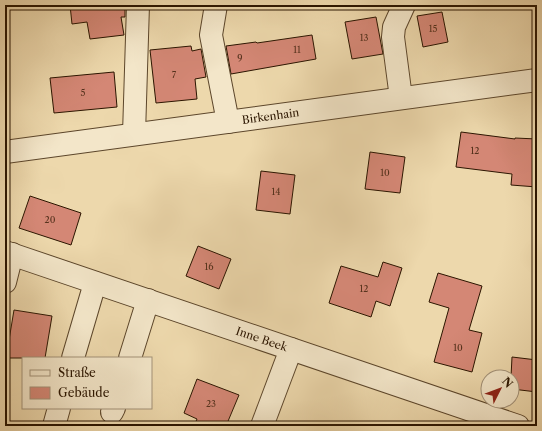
<svg xmlns="http://www.w3.org/2000/svg" width="542" height="431" viewBox="0 0 542 431" font-family="'Libre Caslon Text',serif">
<style>
.building{fill:#d48775;stroke:#2b1500}
.lines{fill:none;stroke-linecap:round;stroke-linejoin:round}
.minor-casing{stroke:#5c462b;stroke-width:24}
.minor{stroke:#f3e6c9;stroke-width:22}
.labels{text-anchor:middle;stroke-width:3;stroke-linejoin:round;paint-order:stroke}
.number-label{font-size:9px;fill:#55321d}
.street-label{font-size:11px;fill:#2b1500;stroke:#f3e6c9}
</style>
<rect width="100%" height="100%" fill="#edd8ac"/>
<filter id="stains"><feTurbulence type="fractalNoise" baseFrequency=".005" numOctaves="4"/><feColorMatrix values="0 0 0 0 .2 0 0 0 0 .09 0 0 0 0 .02 0 0 0 .5 -.17"/></filter>
<radialGradient id="worn" r=".72"><stop offset=".6" stop-color="#630" stop-opacity="0"/><stop offset="1" stop-color="#630" stop-opacity=".3"/></radialGradient>
<!-- building -->
<path class="building" d="M 70,5 L 125,5 L 125,17 L 121,17 L 124,35 L 90,39 L 87,22 L 72,24 Z
M 442,12 L 448,42 L 423,47 L 417,16 Z
M 376,17 L 383,54 L 352,59 L 345,22 Z
M 312,35 L 316,59 L 231,74 L 226,46 L 256,42 L 257,43 Z
M 191,46 L 192,51 L 201,49 L 206,77 L 195,79 L 197,99 L 156,103 L 150,50 Z
M 114,72 L 117,107 L 54,113 L 50,78 Z
M 461,132 L 515,139 L 515,138 L 537,139 L 537,187 L 511,185 L 512,174 L 456,167 Z
M 370,152 L 405,157 L 400,193 L 365,189 Z
M 261,171 L 295,175 L 290,214 L 256,210 Z
M 30,196 L 81,213 L 71,245 L 19,228 Z
M 198,246 L 231,259 L 219,289 L 186,276 Z
M 383,262 L 402,268 L 390,306 L 376,301 L 371,317 L 329,303 L 341,266 L 378,277 Z
M 438,273 L 482,286 L 469,330 L 482,333 L 472,372 L 434,362 L 449,308 L 429,302 Z
M 14,310 L 52,316 L 45,358 L 6,358 Z
M 512,357 L 537,360 L 537,392 L 512,389 L 511,377 Z
M 197,379 L 239,395 L 226,426 L 194,426 L 197,419 L 184,413 Z"/>
<g class="lines">
<!-- minor casing -->
<g class="minor-casing">
<g id="minor">
<path d="M 216,5 L 211,35 L 228,122"/>
<path d="M 401,98 L 393,37 L 394,27 L 404,5"/>
<path d="M 134,134 L 138,5"/>
<path id="s1" d="M 5,152 L 537,80"/>
<path id="s2" d="M 5,252 L 518,426"/>
<path d="M 5,282 L 12,254"/>
<path d="M 73,358 L 95,283"/>
<path d="M 130,358 L 148,300"/>
<path d="M 112,412 L 114,408"/>
<path d="M 54,426 L 59,408"/>
<path d="M 262,426 L 291,349"/>
</g>
</g>
<!-- minor -->
<use href="#minor" class="minor"/>
</g>
<g class="labels">
<!-- number labels -->
<g class="number-label">
<text x="433" y="32">15</text>
<text x="364" y="41">13</text>
<text x="297" y="53">11</text>
<text x="240" y="61">9</text>
<text x="174" y="78">7</text>
<text x="83" y="96">5</text>
<text x="475" y="154">12</text>
<text x="385" y="176">10</text>
<text x="276" y="195">14</text>
<text x="50" y="223">20</text>
<text x="209" y="270">16</text>
<text x="364" y="292">12</text>
<text x="458" y="351">10</text>
<text x="211" y="407">23</text>
</g>
<!-- street labels -->
<g class="street-label">
<text dy="4" stroke="none"><textPath href="#s1" startOffset="268">Birkenhain</textPath></text>
<text dy="4" stroke="none"><textPath href="#s2" startOffset="271">Inne Beek</textPath></text>
</g>
</g>
<!-- margin -->
<rect width="542" height="431" fill="none" stroke="#edd8ac" stroke-width="20"/>
<rect x="6" y="6" width="530" height="419" fill="none" stroke="#2b1500" stroke-width="2"/>
<rect x="10" y="10" width="522" height="411" fill="none" stroke="#2b1500"/>
<!-- legend -->
<rect x="22" y="357" width="130" height="52" fill="#f3e6c9" stroke="#a39279"/>
<rect x="30" y="370" width="20" height="6" fill="#f3e6c9" stroke="#a39279"/>
<text x="58" y="377" font-size="12" fill="#2b1500">Straße</text>
<rect x="30" y="387" width="20" height="12" fill="#d48775" stroke="#a39279"/>
<text x="58" y="397" font-size="12" fill="#2b1500">Gebäude</text>
<!-- north arrow -->
<g transform="translate(500 389) rotate(48)"><circle r="19" fill="#f3e6c9" stroke="#a39279"/>
<path d="M0-3L7 15L0 10L-7 15Z" fill="#8f2418"/>
<text y="-6" font-size="11" font-weight="bold" text-anchor="middle" fill="#2b1500">N</text>
</g>
<rect width="100%" height="100%" filter="url(#stains)"/>
<rect width="100%" height="100%" fill="url(#worn)"/>
</svg>
